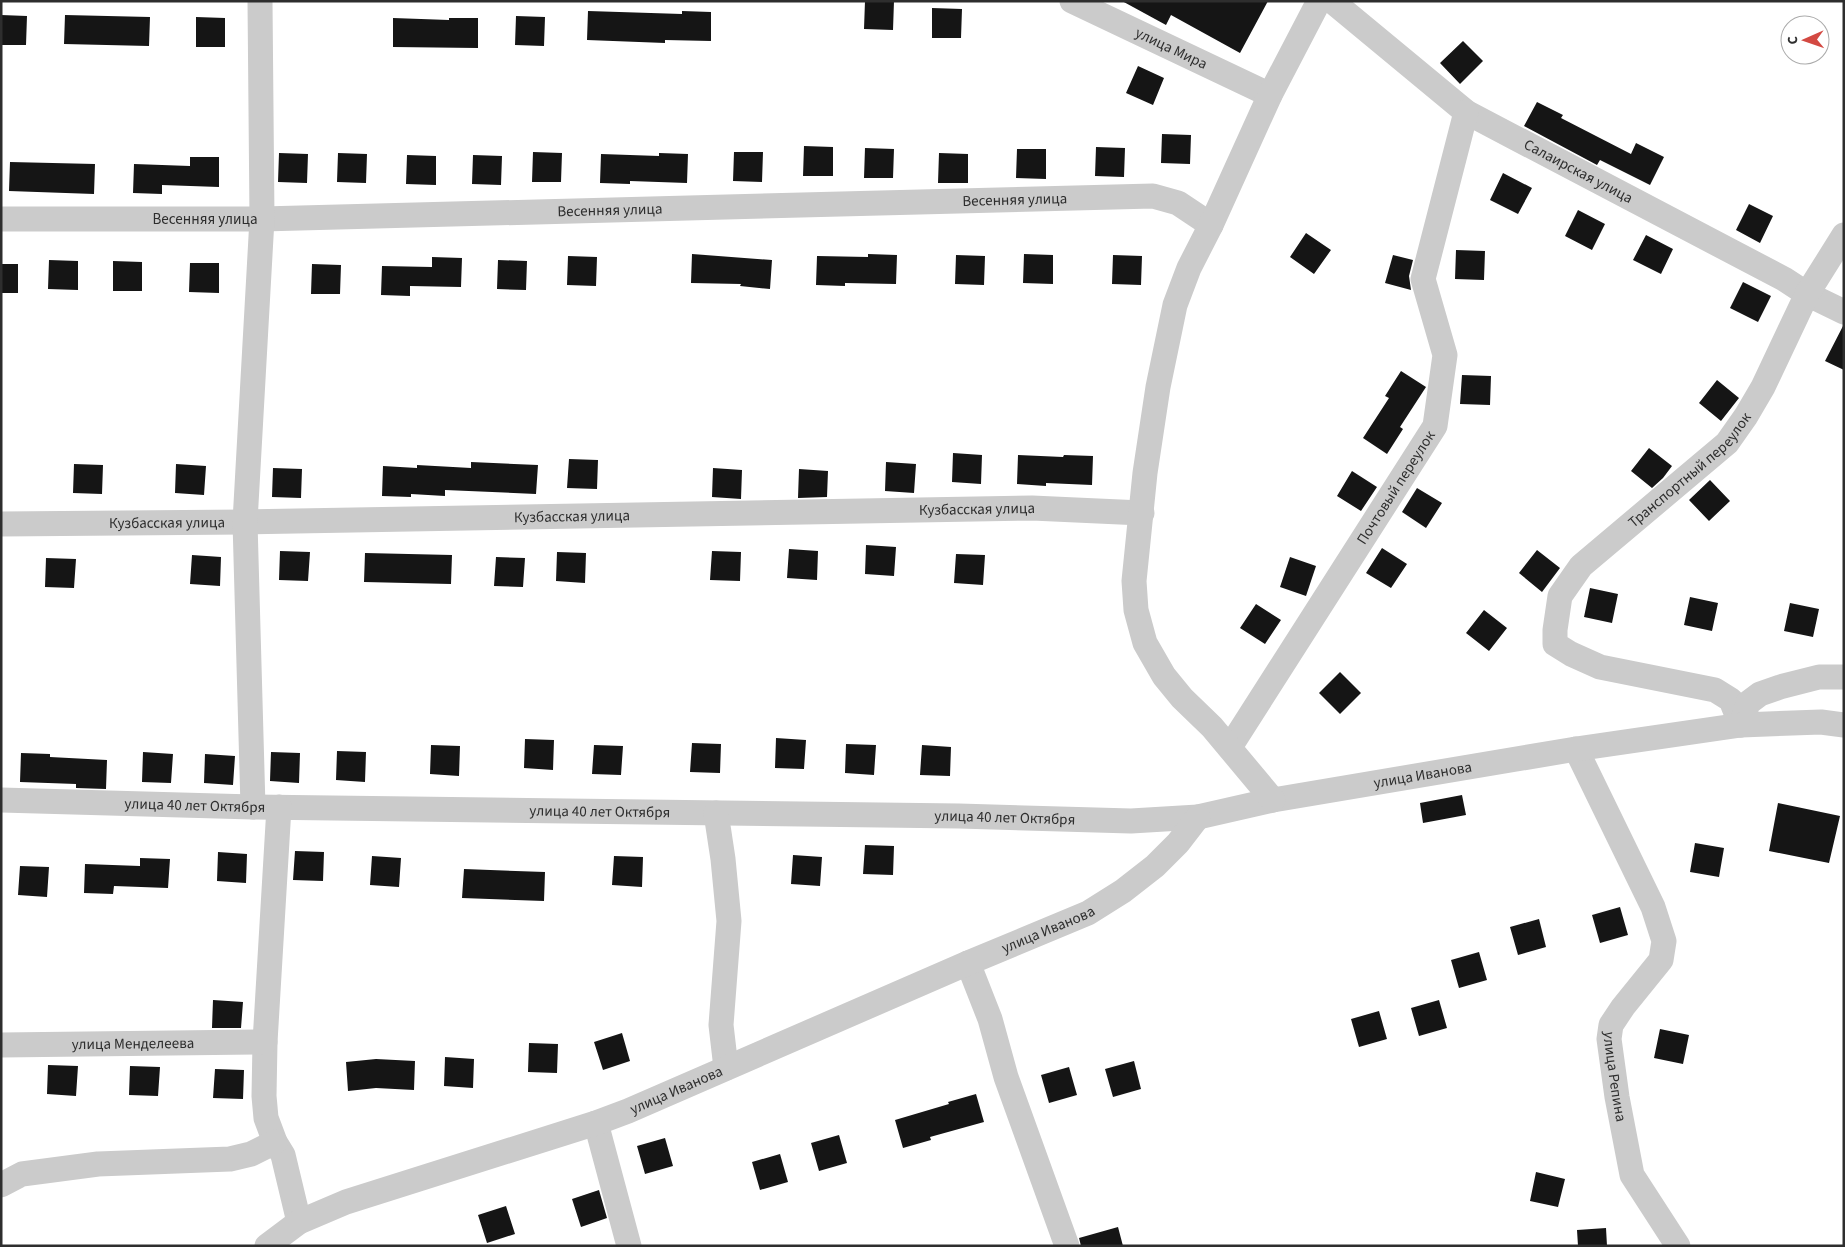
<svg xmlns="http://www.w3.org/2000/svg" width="1845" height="1247" viewBox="0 0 1845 1247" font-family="'Source Sans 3',sans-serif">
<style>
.building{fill:#151515}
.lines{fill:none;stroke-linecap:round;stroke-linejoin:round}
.minor{stroke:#cbcbcb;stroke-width:25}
.labels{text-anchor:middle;stroke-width:5;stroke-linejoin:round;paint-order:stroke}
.street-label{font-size:15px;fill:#2e2e2e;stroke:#fff}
</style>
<rect width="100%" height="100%" fill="#fff"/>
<!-- building -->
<path class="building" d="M 865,1 L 894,1 L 893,30 L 864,29 Z
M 1122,1 L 1268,1 L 1240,53 L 1171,15 L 1166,25 Z
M 932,8 L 962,9 L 961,38 L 932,38 Z
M 588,11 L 682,14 L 682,11 L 711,12 L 711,41 L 665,40 L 665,43 L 587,40 Z
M 1,15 L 27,16 L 26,45 L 1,45 Z
M 65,15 L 150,17 L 149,46 L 64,44 Z
M 516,16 L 545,17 L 544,46 L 515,45 Z
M 196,17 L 225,18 L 225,47 L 196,47 Z
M 393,18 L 449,20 L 449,18 L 478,18 L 478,48 L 393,47 Z
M 1463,41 L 1483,61 L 1460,84 L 1440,63 Z
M 1138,66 L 1164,78 L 1153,105 L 1126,93 Z
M 1537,102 L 1563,115 L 1561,118 L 1631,154 L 1636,143 L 1664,157 L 1650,185 L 1600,160 L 1597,165 L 1524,126 Z
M 1162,134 L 1191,135 L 1190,164 L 1161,163 Z
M 804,146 L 833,147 L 833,176 L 803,176 Z
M 1096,147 L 1125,148 L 1124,177 L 1095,176 Z
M 865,148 L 894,149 L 893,178 L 864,178 Z
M 1017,149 L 1046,149 L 1046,179 L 1016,178 Z
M 533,152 L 562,153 L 561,182 L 532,182 Z
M 734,152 L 763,152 L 762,182 L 733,181 Z
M 279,153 L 308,154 L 307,183 L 278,182 Z
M 338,153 L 367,154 L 366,183 L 337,182 Z
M 659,153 L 688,154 L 687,183 L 630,181 L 630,184 L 600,183 L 601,154 L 659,156 Z
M 939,153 L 968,154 L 968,183 L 938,183 Z
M 407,155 L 436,156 L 436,185 L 406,184 Z
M 473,155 L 502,156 L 501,185 L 472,184 Z
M 190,157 L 219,157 L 219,187 L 162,185 L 162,194 L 133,193 L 134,164 L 190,166 Z
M 10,162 L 95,164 L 94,194 L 9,191 Z
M 1503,173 L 1532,188 L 1518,214 L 1490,200 Z
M 1749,204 L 1773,216 L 1760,243 L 1736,230 Z
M 1578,210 L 1605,224 L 1592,250 L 1565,236 Z
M 1306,233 L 1331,250 L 1314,274 L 1290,257 Z
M 1646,235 L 1673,249 L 1661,274 L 1633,260 Z
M 1456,250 L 1485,251 L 1484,280 L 1455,279 Z
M 692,254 L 772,260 L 770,289 L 740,286 L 741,284 L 691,283 Z
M 868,254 L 897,255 L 896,284 L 845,283 L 845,286 L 816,285 L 817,256 L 868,257 Z
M 1024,254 L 1053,255 L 1053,284 L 1023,283 Z
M 956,255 L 985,256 L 984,285 L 955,284 Z
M 1113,255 L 1142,256 L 1141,285 L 1112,284 Z
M 1393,255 L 1413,260 L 1409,276 L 1411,290 L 1385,283 Z
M 568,256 L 597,257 L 596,286 L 567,285 Z
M 432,257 L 462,258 L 461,287 L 410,286 L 410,296 L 381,295 L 382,266 L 432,267 Z
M 49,260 L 78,261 L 78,290 L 48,289 Z
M 498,260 L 527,261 L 526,290 L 497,289 Z
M 113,261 L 142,262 L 142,291 L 113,291 Z
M 190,263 L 219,263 L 219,293 L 189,292 Z
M 1,264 L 18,264 L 18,293 L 1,293 Z
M 312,264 L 341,265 L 340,294 L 311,294 Z
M 1743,282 L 1771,296 L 1758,322 L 1730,308 Z
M 1843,326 L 1844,326 L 1844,370 L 1825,361 Z
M 1401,371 L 1426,387 L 1400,427 L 1403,429 L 1387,454 L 1363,438 L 1389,398 L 1385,396 Z
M 1462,375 L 1491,376 L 1490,405 L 1460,404 Z
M 1717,380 L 1739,398 L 1721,421 L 1699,403 Z
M 1649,448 L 1672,466 L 1663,478 L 1652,488 L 1631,471 Z
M 953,453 L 982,455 L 981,484 L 952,482 Z
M 1018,455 L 1063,457 L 1064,455 L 1093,456 L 1092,485 L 1046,483 L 1046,486 L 1017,484 Z
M 569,459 L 598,460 L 597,489 L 567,488 Z
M 471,462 L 538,465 L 536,494 L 445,490 L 445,496 L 411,494 L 411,497 L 382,496 L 383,466 L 417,468 L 417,465 L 471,468 Z
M 886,462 L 916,464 L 914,493 L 885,491 Z
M 74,464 L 103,465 L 102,494 L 73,493 Z
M 176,464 L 206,466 L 204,495 L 175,493 Z
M 273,468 L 302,469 L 301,498 L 272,497 Z
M 713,468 L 742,470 L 741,499 L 712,497 Z
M 799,469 L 828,471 L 827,497 L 798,498 Z
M 1352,471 L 1377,487 L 1361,511 L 1337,496 Z
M 1710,480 L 1730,501 L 1709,521 L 1689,500 Z
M 1417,488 L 1442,503 L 1426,528 L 1402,512 Z
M 866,545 L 896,547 L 894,576 L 865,574 Z
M 1382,548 L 1407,564 L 1391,588 L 1366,573 Z
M 789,549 L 818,551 L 817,580 L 787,578 Z
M 1537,550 L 1560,568 L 1542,592 L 1519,573 Z
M 280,551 L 310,552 L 308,581 L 279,580 Z
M 712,551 L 741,552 L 740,581 L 710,580 Z
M 557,552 L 586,553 L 585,583 L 556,581 Z
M 365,553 L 452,555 L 451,584 L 364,582 Z
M 956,554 L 985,555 L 983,585 L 954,583 Z
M 192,555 L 221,557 L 220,586 L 190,584 Z
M 496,557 L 525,558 L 523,587 L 494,586 Z
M 1290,557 L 1316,566 L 1306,596 L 1280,587 Z
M 46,558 L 76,559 L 74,588 L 45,587 Z
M 1590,588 L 1618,594 L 1612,623 L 1584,617 Z
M 1690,597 L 1718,603 L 1712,631 L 1684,625 Z
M 1790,603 L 1819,609 L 1813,637 L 1784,631 Z
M 1256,604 L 1281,620 L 1265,644 L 1240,628 Z
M 1484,610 L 1507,628 L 1489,651 L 1466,633 Z
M 1340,672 L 1361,693 L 1340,714 L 1319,693 Z
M 776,738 L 806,740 L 804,769 L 775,768 Z
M 525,739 L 554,740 L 553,770 L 524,768 Z
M 692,743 L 721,744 L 720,773 L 690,772 Z
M 846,744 L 876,745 L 874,775 L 845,773 Z
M 431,745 L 460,746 L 459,776 L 430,774 Z
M 594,745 L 623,746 L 621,775 L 592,774 Z
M 922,745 L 951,747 L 950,776 L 920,775 Z
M 337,751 L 366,752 L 365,782 L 336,780 Z
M 143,752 L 173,754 L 171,783 L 142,782 Z
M 271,752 L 300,753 L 299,783 L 270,781 Z
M 21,753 L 50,754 L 50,757 L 107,760 L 106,789 L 76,788 L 76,784 L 20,782 Z
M 205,754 L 235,756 L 233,785 L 204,783 Z
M 1462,795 L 1466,815 L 1423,823 L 1420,803 Z
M 1778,803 L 1840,816 L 1829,863 L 1769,851 Z
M 1695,843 L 1724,848 L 1719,877 L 1690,872 Z
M 865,845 L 894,846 L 893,875 L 863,874 Z
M 295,851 L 324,852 L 323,881 L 293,880 Z
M 218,852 L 247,854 L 246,883 L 217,881 Z
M 793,855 L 822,857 L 820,886 L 791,884 Z
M 372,856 L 401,858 L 399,887 L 370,885 Z
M 614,856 L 643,857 L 642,887 L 612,885 Z
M 140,858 L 170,859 L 168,888 L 114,886 L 113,894 L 84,893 L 85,864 L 140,866 Z
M 20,866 L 49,867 L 47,897 L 18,895 Z
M 464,869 L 545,872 L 544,901 L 462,898 Z
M 1620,907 L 1628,935 L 1600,943 L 1592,915 Z
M 1539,919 L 1546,947 L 1518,955 L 1510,927 Z
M 1479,952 L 1487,980 L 1459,988 L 1451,960 Z
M 213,1000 L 243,1002 L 241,1028 L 212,1028 Z
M 1439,1000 L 1447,1028 L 1419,1036 L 1411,1008 Z
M 1379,1011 L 1387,1039 L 1359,1047 L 1351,1019 Z
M 1660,1029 L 1689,1035 L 1683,1064 L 1654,1058 Z
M 622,1033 L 630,1061 L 603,1070 L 594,1042 Z
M 529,1043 L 558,1044 L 557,1073 L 528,1072 Z
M 445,1057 L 474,1059 L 473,1088 L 444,1086 Z
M 376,1059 L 415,1061 L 414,1090 L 376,1088 L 348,1091 L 346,1062 Z
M 1134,1061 L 1141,1089 L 1113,1097 L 1105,1069 Z
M 48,1065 L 78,1066 L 76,1096 L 47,1094 Z
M 130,1066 L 160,1067 L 158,1096 L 129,1095 Z
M 1069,1067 L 1077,1095 L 1049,1103 L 1041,1075 Z
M 215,1069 L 244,1070 L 243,1099 L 213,1098 Z
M 976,1094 L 984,1122 L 930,1137 L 931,1140 L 903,1148 L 895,1120 L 949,1104 L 948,1102 Z
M 839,1135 L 847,1163 L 819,1171 L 811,1143 Z
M 665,1138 L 673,1166 L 645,1174 L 637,1146 Z
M 780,1154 L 788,1182 L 760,1190 L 752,1162 Z
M 1536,1172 L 1565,1179 L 1558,1207 L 1530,1201 Z
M 599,1190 L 607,1218 L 581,1227 L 572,1199 Z
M 506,1206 L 515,1234 L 487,1243 L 478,1215 Z
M 1118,1227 L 1123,1246 L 1081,1246 L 1079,1238 Z
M 1606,1228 L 1607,1246 L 1578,1246 L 1577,1230 Z"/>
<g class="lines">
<!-- minor -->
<g class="minor">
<path id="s1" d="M 1072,1 L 1270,95"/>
<path id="s2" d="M 1332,1 L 1466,112 L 1784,279 L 1807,294 L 1844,312"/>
<path id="s3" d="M 1,219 L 262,219 L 1153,196 L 1178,203 L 1211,225"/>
<path id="s4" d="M 1,524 L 245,522 L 1032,508 L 1142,513"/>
<path id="s5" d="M 1741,725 L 1731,700 L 1715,690 L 1600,667 L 1571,654 L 1555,644 L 1555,630 L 1560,596 L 1581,566 L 1727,443 L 1746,416 L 1763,387 L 1807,294 L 1844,235"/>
<path d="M 1741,725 L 1748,703 L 1760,694 L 1780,687 L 1819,677 L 1844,677"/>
<path id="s6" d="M 1230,747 L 1435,426 L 1445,355 L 1423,279 L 1466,112"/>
<path id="s7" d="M 1576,749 L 1653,907 L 1664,941 L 1661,960 L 1623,1007 L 1611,1025 L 1609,1039 L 1617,1097 L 1632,1175 L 1678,1246"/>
<path id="s8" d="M 1,800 L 253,807 L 959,816 L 1131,821 L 1198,817 L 1273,800 L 1576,749 L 1741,725 L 1821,722 L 1844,725"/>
<path d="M 1273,800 L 1212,727 L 1182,698 L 1164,676 L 1145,643 L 1136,610 L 1134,581 L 1145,473 L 1158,387 L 1175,305 L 1189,268 L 1211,225 L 1270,95 L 1319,1"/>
<path d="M 253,807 L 245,522 L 262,219 L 260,1"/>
<path d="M 279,807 L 265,1042 L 264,1096 L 266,1118 L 275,1142 L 283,1155 L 299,1222"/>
<path d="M 716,813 L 723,859 L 729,921 L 721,1025 L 726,1068"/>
<path d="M 968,963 L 990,1019 L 1006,1077 L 1067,1246"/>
<path id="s9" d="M 1,1045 L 265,1042"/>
<path d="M 596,1123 L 629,1246"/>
<path d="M 1,1185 L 22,1174 L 98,1164 L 230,1159 L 251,1154 L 275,1142"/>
<path id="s10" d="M 267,1246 L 299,1222 L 346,1202 L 596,1123 L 628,1111 L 968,963 L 1088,913 L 1123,891 L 1155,866 L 1178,843 L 1198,817"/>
</g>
</g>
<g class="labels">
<!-- street labels -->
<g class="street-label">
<text dy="5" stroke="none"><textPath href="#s1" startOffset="110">улица Мира</textPath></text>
<text dy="5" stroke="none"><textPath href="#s2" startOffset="301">Салаирская улица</textPath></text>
<text dy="5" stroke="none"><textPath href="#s3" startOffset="1014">Весенняя улица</textPath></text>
<text dy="5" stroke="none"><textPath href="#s3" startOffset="609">Весенняя улица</textPath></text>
<text dy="5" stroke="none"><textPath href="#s3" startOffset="204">Весенняя улица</textPath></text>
<text dy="5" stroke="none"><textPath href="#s5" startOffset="444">Транспортный переулок</textPath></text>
<text dy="5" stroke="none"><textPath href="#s6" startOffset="308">Почтовый переулок</textPath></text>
<text dy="5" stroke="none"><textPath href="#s4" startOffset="976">Кузбасская улица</textPath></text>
<text dy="5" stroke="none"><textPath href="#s4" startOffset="571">Кузбасская улица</textPath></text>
<text dy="5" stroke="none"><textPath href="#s4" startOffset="166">Кузбасская улица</textPath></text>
<text dy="5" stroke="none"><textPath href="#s8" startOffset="1426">улица Иванова</textPath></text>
<text dy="5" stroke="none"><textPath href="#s8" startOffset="194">улица 40 лет Октября</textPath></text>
<text dy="5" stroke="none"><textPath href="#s8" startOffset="599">улица 40 лет Октября</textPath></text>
<text dy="5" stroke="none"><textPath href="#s8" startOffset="1004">улица 40 лет Октября</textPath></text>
<text dy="5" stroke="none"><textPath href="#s10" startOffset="845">улица Иванова</textPath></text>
<text dy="5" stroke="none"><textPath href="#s9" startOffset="132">улица Менделеева</textPath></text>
<text dy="5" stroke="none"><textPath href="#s7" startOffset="365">улица Репина</textPath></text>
<text dy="5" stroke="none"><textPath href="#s10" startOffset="440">улица Иванова</textPath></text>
</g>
</g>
<!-- border -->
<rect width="1845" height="1247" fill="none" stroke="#2e2e2e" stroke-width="5"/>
<!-- north arrow -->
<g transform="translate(1805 40) rotate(268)"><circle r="24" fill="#ffffff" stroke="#ababab"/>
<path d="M0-4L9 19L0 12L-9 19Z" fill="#d34942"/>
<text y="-8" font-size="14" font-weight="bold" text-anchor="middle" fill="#2e2e2e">С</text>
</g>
</svg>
